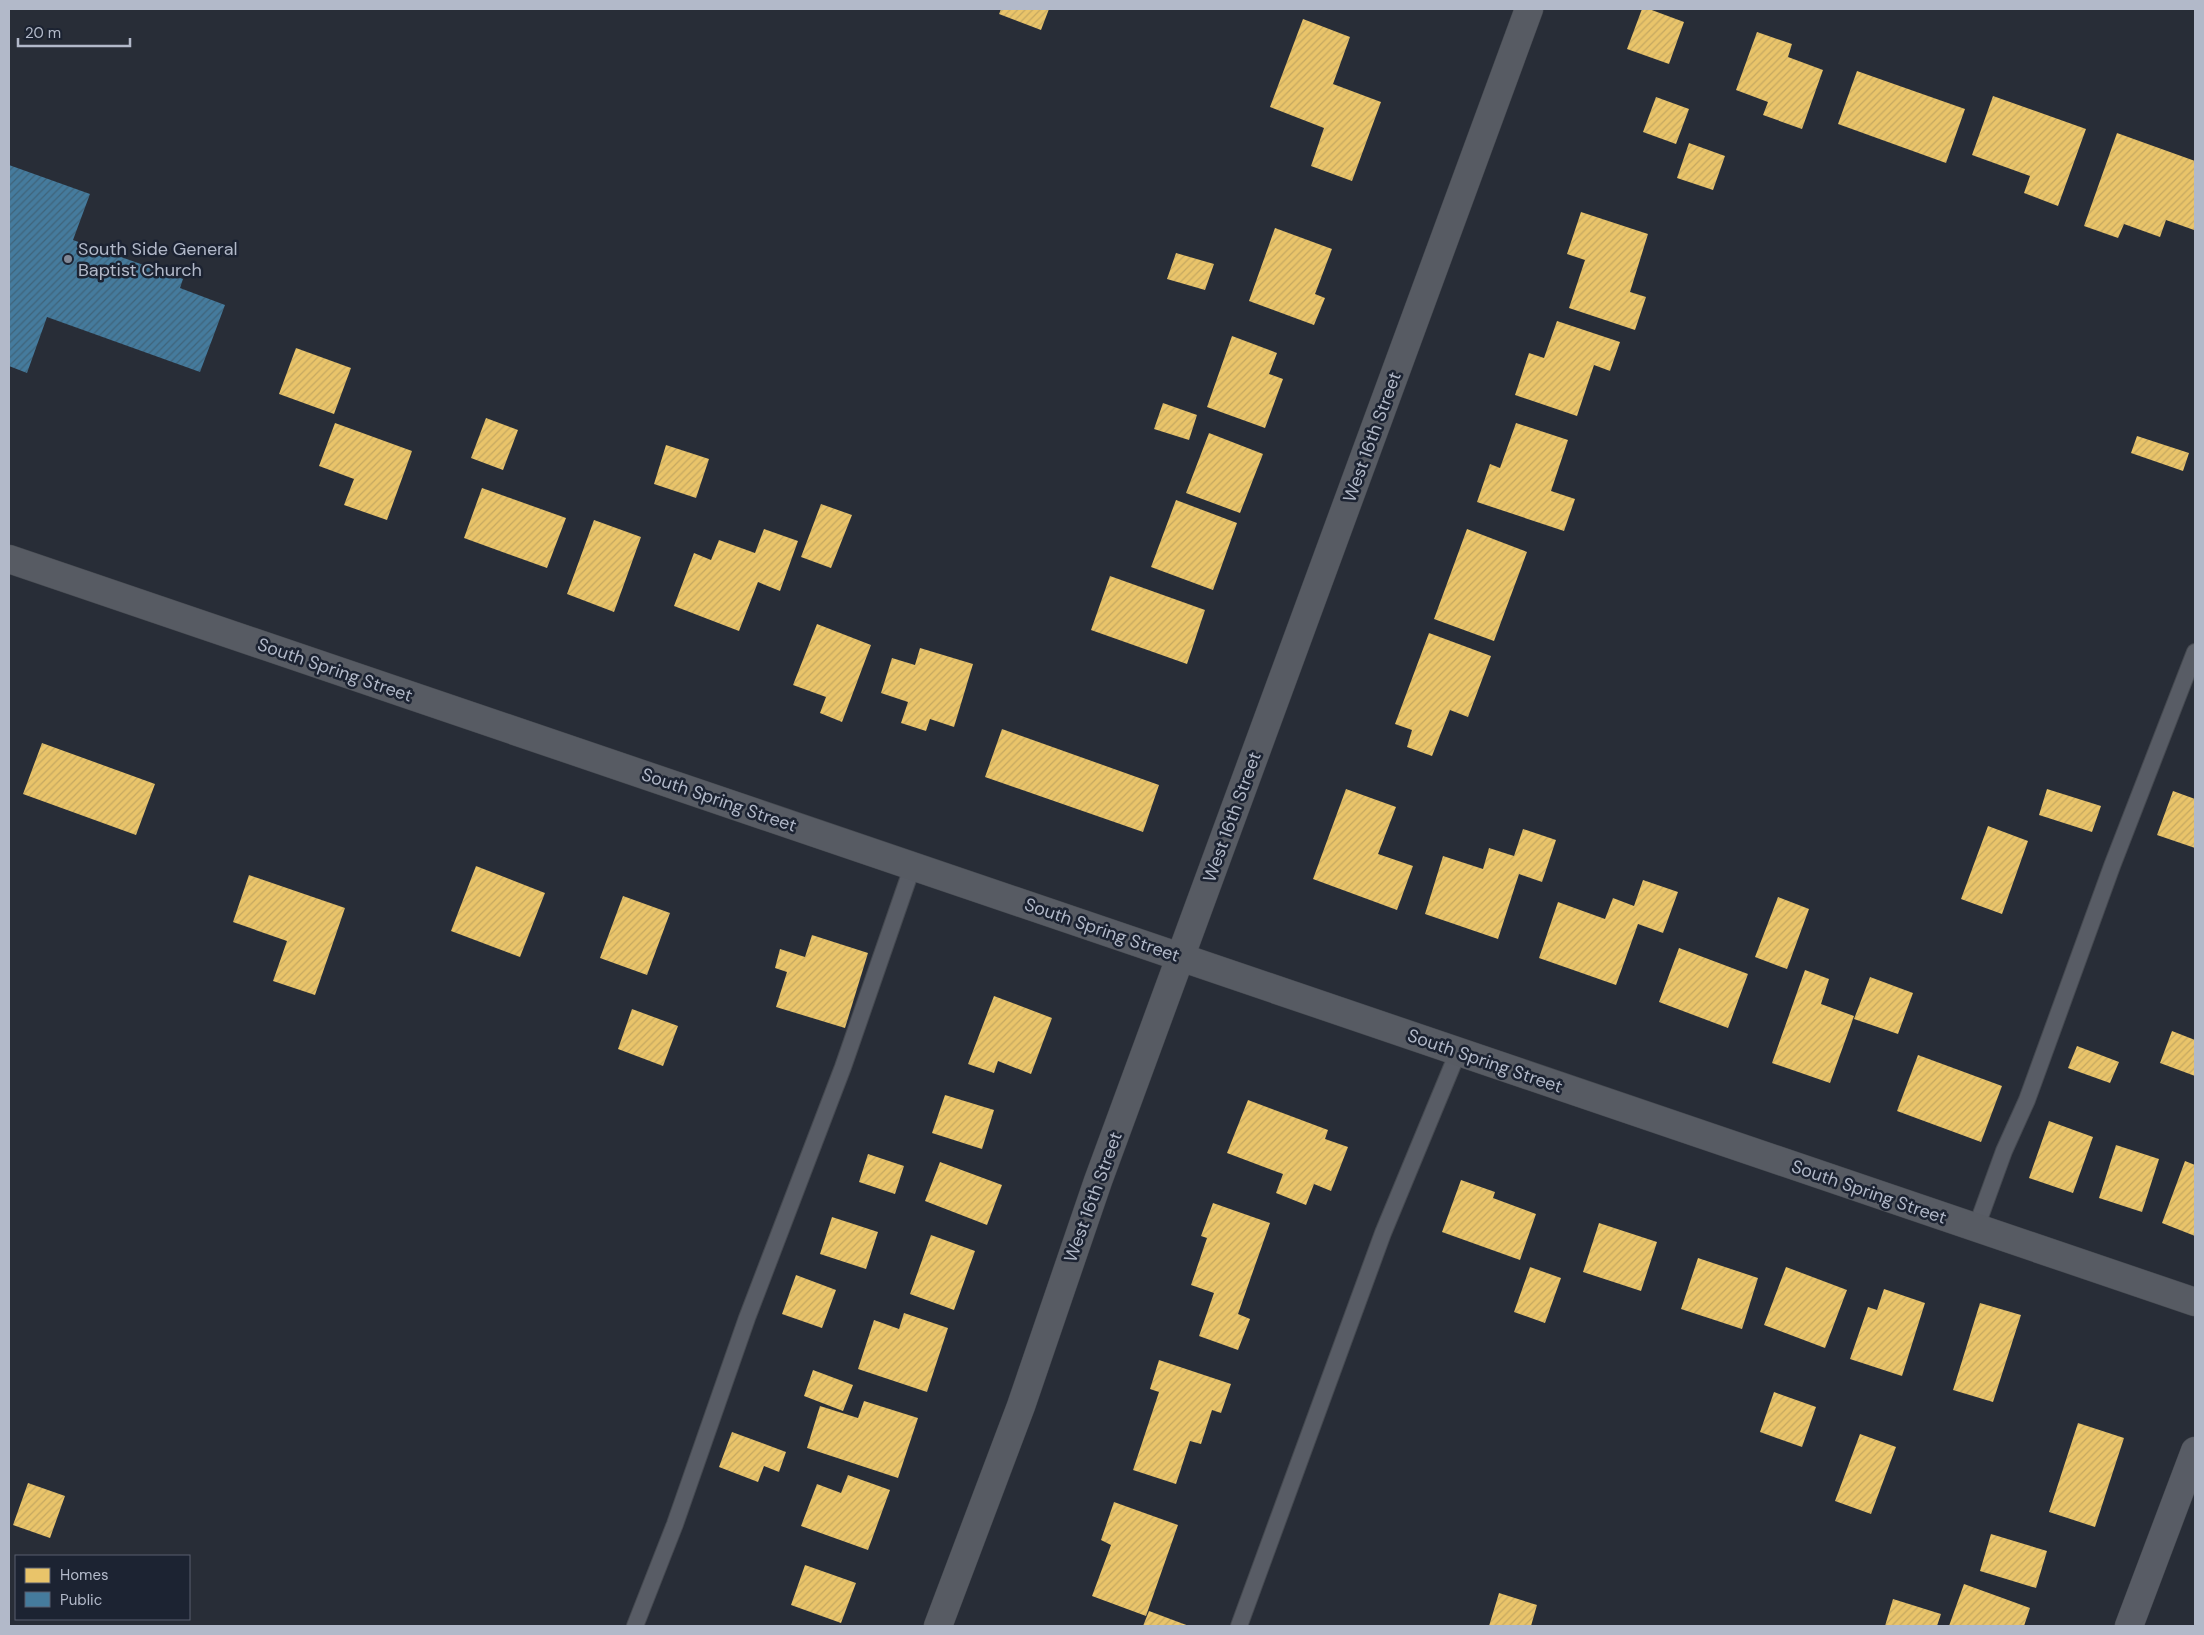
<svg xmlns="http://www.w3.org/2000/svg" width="2204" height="1635" viewBox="0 0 2204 1635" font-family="'DM Sans',sans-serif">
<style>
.homes{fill:url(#homes-hatch)}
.public{fill:url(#public-hatch)}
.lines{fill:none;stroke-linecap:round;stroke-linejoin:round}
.lane-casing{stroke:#454950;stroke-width:18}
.street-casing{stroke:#454950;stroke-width:29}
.secondary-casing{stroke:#454950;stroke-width:29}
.lane{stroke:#585c65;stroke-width:16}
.street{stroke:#585c65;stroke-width:28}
.secondary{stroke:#575b63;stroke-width:28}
.poi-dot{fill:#828896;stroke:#1c2332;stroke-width:2}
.labels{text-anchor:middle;stroke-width:5;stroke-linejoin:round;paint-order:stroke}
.poi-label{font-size:18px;fill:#b2b9c9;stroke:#1c2332;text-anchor:start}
.street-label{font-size:18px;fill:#b2b9c9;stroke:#1c2332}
</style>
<defs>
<pattern id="homes-hatch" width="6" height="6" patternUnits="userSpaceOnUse" patternTransform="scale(1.25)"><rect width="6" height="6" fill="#e9c46a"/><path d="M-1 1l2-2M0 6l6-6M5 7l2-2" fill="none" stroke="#c5a861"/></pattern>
<pattern id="public-hatch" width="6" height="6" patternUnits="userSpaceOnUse" patternTransform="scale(1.25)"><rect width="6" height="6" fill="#457b9d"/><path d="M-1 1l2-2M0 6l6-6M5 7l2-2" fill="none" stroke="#3f647b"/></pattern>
</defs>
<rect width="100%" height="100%" fill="#282d37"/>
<!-- homes -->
<path class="homes" d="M 1001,9 L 1049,9 L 1041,30 L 999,14 Z
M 1642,9 L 1649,9 L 1684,22 L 1669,64 L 1627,49 Z
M 1303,19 L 1350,37 L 1333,84 L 1381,102 L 1352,181 L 1311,166 L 1324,128 L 1270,107 Z
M 1757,32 L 1792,44 L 1788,57 L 1823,70 L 1802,129 L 1763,115 L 1768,102 L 1736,90 Z
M 1857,71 L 1965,109 L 1946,163 L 1838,124 Z
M 1993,96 L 2086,129 L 2058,206 L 2024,193 L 2030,176 L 1972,155 Z
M 1656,97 L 1689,109 L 1676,144 L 1643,132 Z
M 2117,133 L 2195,161 L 2194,230 L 2166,220 L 2160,237 L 2124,224 L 2118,238 L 2084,226 Z
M 1689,143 L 1725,156 L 1713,190 L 1677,178 Z
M 1581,212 L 1648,234 L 1630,292 L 1646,297 L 1635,330 L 1569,308 L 1585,260 L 1567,254 Z
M 1275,228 L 1332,249 L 1315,294 L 1325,298 L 1314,325 L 1249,301 Z
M 1176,253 L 1214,264 L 1205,290 L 1167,279 Z
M 1557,321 L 1620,342 L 1610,371 L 1594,365 L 1577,416 L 1515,395 L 1529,353 L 1544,358 Z
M 1232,336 L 1277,353 L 1269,374 L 1283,379 L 1265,428 L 1207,407 Z
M 296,348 L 351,368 L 334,414 L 279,394 Z
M 1163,403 L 1197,415 L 1189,440 L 1154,429 Z
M 486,418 L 518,430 L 503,470 L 471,458 Z
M 335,423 L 412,451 L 387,520 L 344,505 L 354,479 L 319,466 Z
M 1516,423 L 1568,440 L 1551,491 L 1575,499 L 1564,531 L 1477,502 L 1490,464 L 1500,468 Z
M 1209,433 L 1263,454 L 1240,513 L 1186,493 Z
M 2137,436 L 2189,453 L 2183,471 L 2131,453 Z
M 666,445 L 709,459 L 696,498 L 654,484 Z
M 482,488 L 566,518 L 547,568 L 464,538 Z
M 1176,500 L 1237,523 L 1213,590 L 1151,567 Z
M 821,504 L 852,515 L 831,568 L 801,557 Z
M 594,520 L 641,537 L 614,612 L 567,594 Z
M 764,529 L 798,541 L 780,591 L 758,582 L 739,631 L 674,606 L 694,553 L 711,560 L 719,540 L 755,553 Z
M 1467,529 L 1527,552 L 1494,641 L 1434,619 Z
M 1110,576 L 1205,610 L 1187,664 L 1091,630 Z
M 817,624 L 871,645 L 842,722 L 820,713 L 826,697 L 793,685 Z
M 1429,633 L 1491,656 L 1468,717 L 1450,710 L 1432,756 L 1407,747 L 1412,730 L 1395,724 Z
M 920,648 L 973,664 L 954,727 L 930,719 L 926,731 L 901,723 L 908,702 L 881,693 L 892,658 L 915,665 Z
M 1002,729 L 1159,785 L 1143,832 L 985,777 Z
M 42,743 L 155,784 L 136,835 L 23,794 Z
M 1346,789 L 1396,807 L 1378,854 L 1413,866 L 1397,910 L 1313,879 Z
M 2047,789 L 2101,806 L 2092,832 L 2039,815 Z
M 2173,791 L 2195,799 L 2195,848 L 2157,835 Z
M 1988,826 L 2028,841 L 2002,914 L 1961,899 Z
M 1523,829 L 1556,840 L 1542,882 L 1519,874 L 1498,939 L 1425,914 L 1443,856 L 1483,869 L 1489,848 L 1514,856 Z
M 476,866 L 545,893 L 520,957 L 451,931 Z
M 249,875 L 345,908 L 315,995 L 273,981 L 287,941 L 233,922 Z
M 1643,880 L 1678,892 L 1663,933 L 1638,924 L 1616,985 L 1539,958 L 1558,902 L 1605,919 L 1613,898 L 1634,906 Z
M 623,896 L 670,913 L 647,975 L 600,958 Z
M 1778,897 L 1809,909 L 1787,969 L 1755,957 Z
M 812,935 L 868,953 L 845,1028 L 776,1007 L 787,972 L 775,968 L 780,949 L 805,957 Z
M 1679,948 L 1748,974 L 1728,1028 L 1659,1002 Z
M 1805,970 L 1829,979 L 1821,1004 L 1854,1016 L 1830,1083 L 1772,1063 Z
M 1870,977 L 1913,993 L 1898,1034 L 1854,1019 Z
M 994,996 L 1052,1018 L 1031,1074 L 998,1061 L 994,1073 L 968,1064 Z
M 632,1009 L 678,1026 L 663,1066 L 618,1049 Z
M 2172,1031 L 2195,1040 L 2195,1076 L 2160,1063 Z
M 2077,1046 L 2119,1062 L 2110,1083 L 2068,1068 Z
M 1918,1055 L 2002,1086 L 1981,1142 L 1897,1111 Z
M 945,1095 L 994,1110 L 982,1149 L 932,1133 Z
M 1248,1100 L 1328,1130 L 1325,1139 L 1348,1147 L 1331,1191 L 1314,1184 L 1306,1205 L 1276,1193 L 1283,1174 L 1227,1153 Z
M 2049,1121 L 2093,1137 L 2073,1193 L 2029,1178 Z
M 2116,1145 L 2159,1159 L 2142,1212 L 2099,1198 Z
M 868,1154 L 904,1166 L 895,1194 L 859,1182 Z
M 2185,1161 L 2195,1165 L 2195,1236 L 2162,1223 Z
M 940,1162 L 1002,1185 L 987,1225 L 925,1201 Z
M 1461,1180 L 1495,1192 L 1493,1198 L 1536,1214 L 1520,1260 L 1442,1232 Z
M 1213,1203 L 1270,1223 L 1238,1314 L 1250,1319 L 1238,1350 L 1199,1336 L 1214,1293 L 1191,1285 L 1207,1238 L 1201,1236 Z
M 832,1217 L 878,1232 L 866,1269 L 820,1254 Z
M 1599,1223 L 1657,1242 L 1641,1291 L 1583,1272 Z
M 931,1235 L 975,1251 L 954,1310 L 910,1294 Z
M 1698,1258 L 1758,1278 L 1742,1329 L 1681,1309 Z
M 1530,1267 L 1561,1278 L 1545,1323 L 1514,1312 Z
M 1786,1267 L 1847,1290 L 1825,1348 L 1764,1325 Z
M 796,1275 L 836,1290 L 822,1328 L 782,1314 Z
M 1884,1289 L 1925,1303 L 1902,1376 L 1850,1359 L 1868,1307 L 1877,1310 Z
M 1980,1303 L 2021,1315 L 1993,1402 L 1953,1390 Z
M 904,1313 L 948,1328 L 927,1392 L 858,1369 L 874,1320 L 899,1329 Z
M 1159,1360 L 1231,1384 L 1221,1413 L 1212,1410 L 1201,1444 L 1190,1441 L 1176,1484 L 1133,1470 L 1159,1392 L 1150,1389 Z
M 813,1370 L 853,1385 L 843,1411 L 804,1396 Z
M 1774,1392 L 1816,1407 L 1802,1447 L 1760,1432 Z
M 864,1401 L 918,1418 L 898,1478 L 807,1448 L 820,1406 L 858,1418 Z
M 2078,1423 L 2124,1438 L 2095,1527 L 2049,1512 Z
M 732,1432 L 786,1452 L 779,1472 L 764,1466 L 758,1482 L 719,1467 Z
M 1860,1434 L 1896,1447 L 1871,1514 L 1835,1501 Z
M 848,1475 L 890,1490 L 868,1550 L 801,1526 L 817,1484 L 841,1493 Z
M 28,1483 L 65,1496 L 50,1538 L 13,1525 Z
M 1114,1502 L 1178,1525 L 1146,1616 L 1092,1596 L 1111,1545 L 1101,1540 Z
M 1991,1534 L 2047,1551 L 2036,1588 L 1980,1571 Z
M 805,1565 L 856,1583 L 841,1623 L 791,1605 Z
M 1964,1584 L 2030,1608 L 2024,1626 L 1949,1626 Z
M 1499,1593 L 1537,1605 L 1531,1626 L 1489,1626 Z
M 1893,1599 L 1941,1614 L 1937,1626 L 1885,1626 Z
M 1149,1611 L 1189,1626 L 1143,1626 Z"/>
<!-- public -->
<path class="public" d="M 9,165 L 90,194 L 73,240 L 183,279 L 180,288 L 225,305 L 200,372 L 47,317 L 27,373 L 9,366 Z"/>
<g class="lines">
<!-- lane casing -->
<g class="lane-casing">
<path id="lane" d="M 1976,1228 L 2004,1151 L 2027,1100 L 2112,866 L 2195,652
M 635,1626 L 675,1524 L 747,1318 L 843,1067 L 913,865
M 1239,1626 L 1383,1233 L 1458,1052"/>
</g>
<!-- street casing -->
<g class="street-casing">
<path id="street" d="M 2129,1626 L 2195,1451"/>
</g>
<!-- secondary casing -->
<g class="secondary-casing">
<path id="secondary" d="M 9,559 L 2195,1302
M 938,1626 L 1021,1406 L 1098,1181 L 1529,9"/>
</g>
<!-- lane -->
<use href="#lane" class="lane"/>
<!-- street -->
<use href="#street" class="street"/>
<!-- secondary -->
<use href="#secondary" class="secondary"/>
</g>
<!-- markers -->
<circle class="poi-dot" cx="68" cy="259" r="5"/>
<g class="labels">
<!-- poi labels -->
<g class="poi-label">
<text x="78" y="255">South Side General<tspan x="78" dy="21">Baptist Church</tspan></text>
</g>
<!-- street labels -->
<g class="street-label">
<text transform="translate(1372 437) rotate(-70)" y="6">West 16th Street</text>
<text transform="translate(335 670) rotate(19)" y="6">South Spring Street</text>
<text transform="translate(719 800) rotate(19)" y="6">South Spring Street</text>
<text transform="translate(1232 817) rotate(-70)" y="6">West 16th Street</text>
<text transform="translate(1102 930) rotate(19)" y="6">South Spring Street</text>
<text transform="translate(1485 1061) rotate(19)" y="6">South Spring Street</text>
<text transform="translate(1869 1192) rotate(19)" y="6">South Spring Street</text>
<text transform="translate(1093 1197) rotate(-70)" y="6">West 16th Street</text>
</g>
</g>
<!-- border -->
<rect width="2204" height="1635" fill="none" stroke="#b2b9c9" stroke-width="20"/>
<!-- legend -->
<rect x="15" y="1555" width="175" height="65" fill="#1c2332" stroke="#585f6e"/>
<rect x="25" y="1568" width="25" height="15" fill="#e9c46a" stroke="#585f6e"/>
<text x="60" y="1580" font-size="15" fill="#b2b9c9">Homes</text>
<rect x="25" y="1592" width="25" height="15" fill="#457b9d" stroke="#585f6e"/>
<text x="60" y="1605" font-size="15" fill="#b2b9c9">Public</text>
<!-- scale -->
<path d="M18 38v8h112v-8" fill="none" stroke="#b2b9c9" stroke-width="2.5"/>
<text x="25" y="38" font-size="15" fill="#b2b9c9" stroke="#1c2332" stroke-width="4" paint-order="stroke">20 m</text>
</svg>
